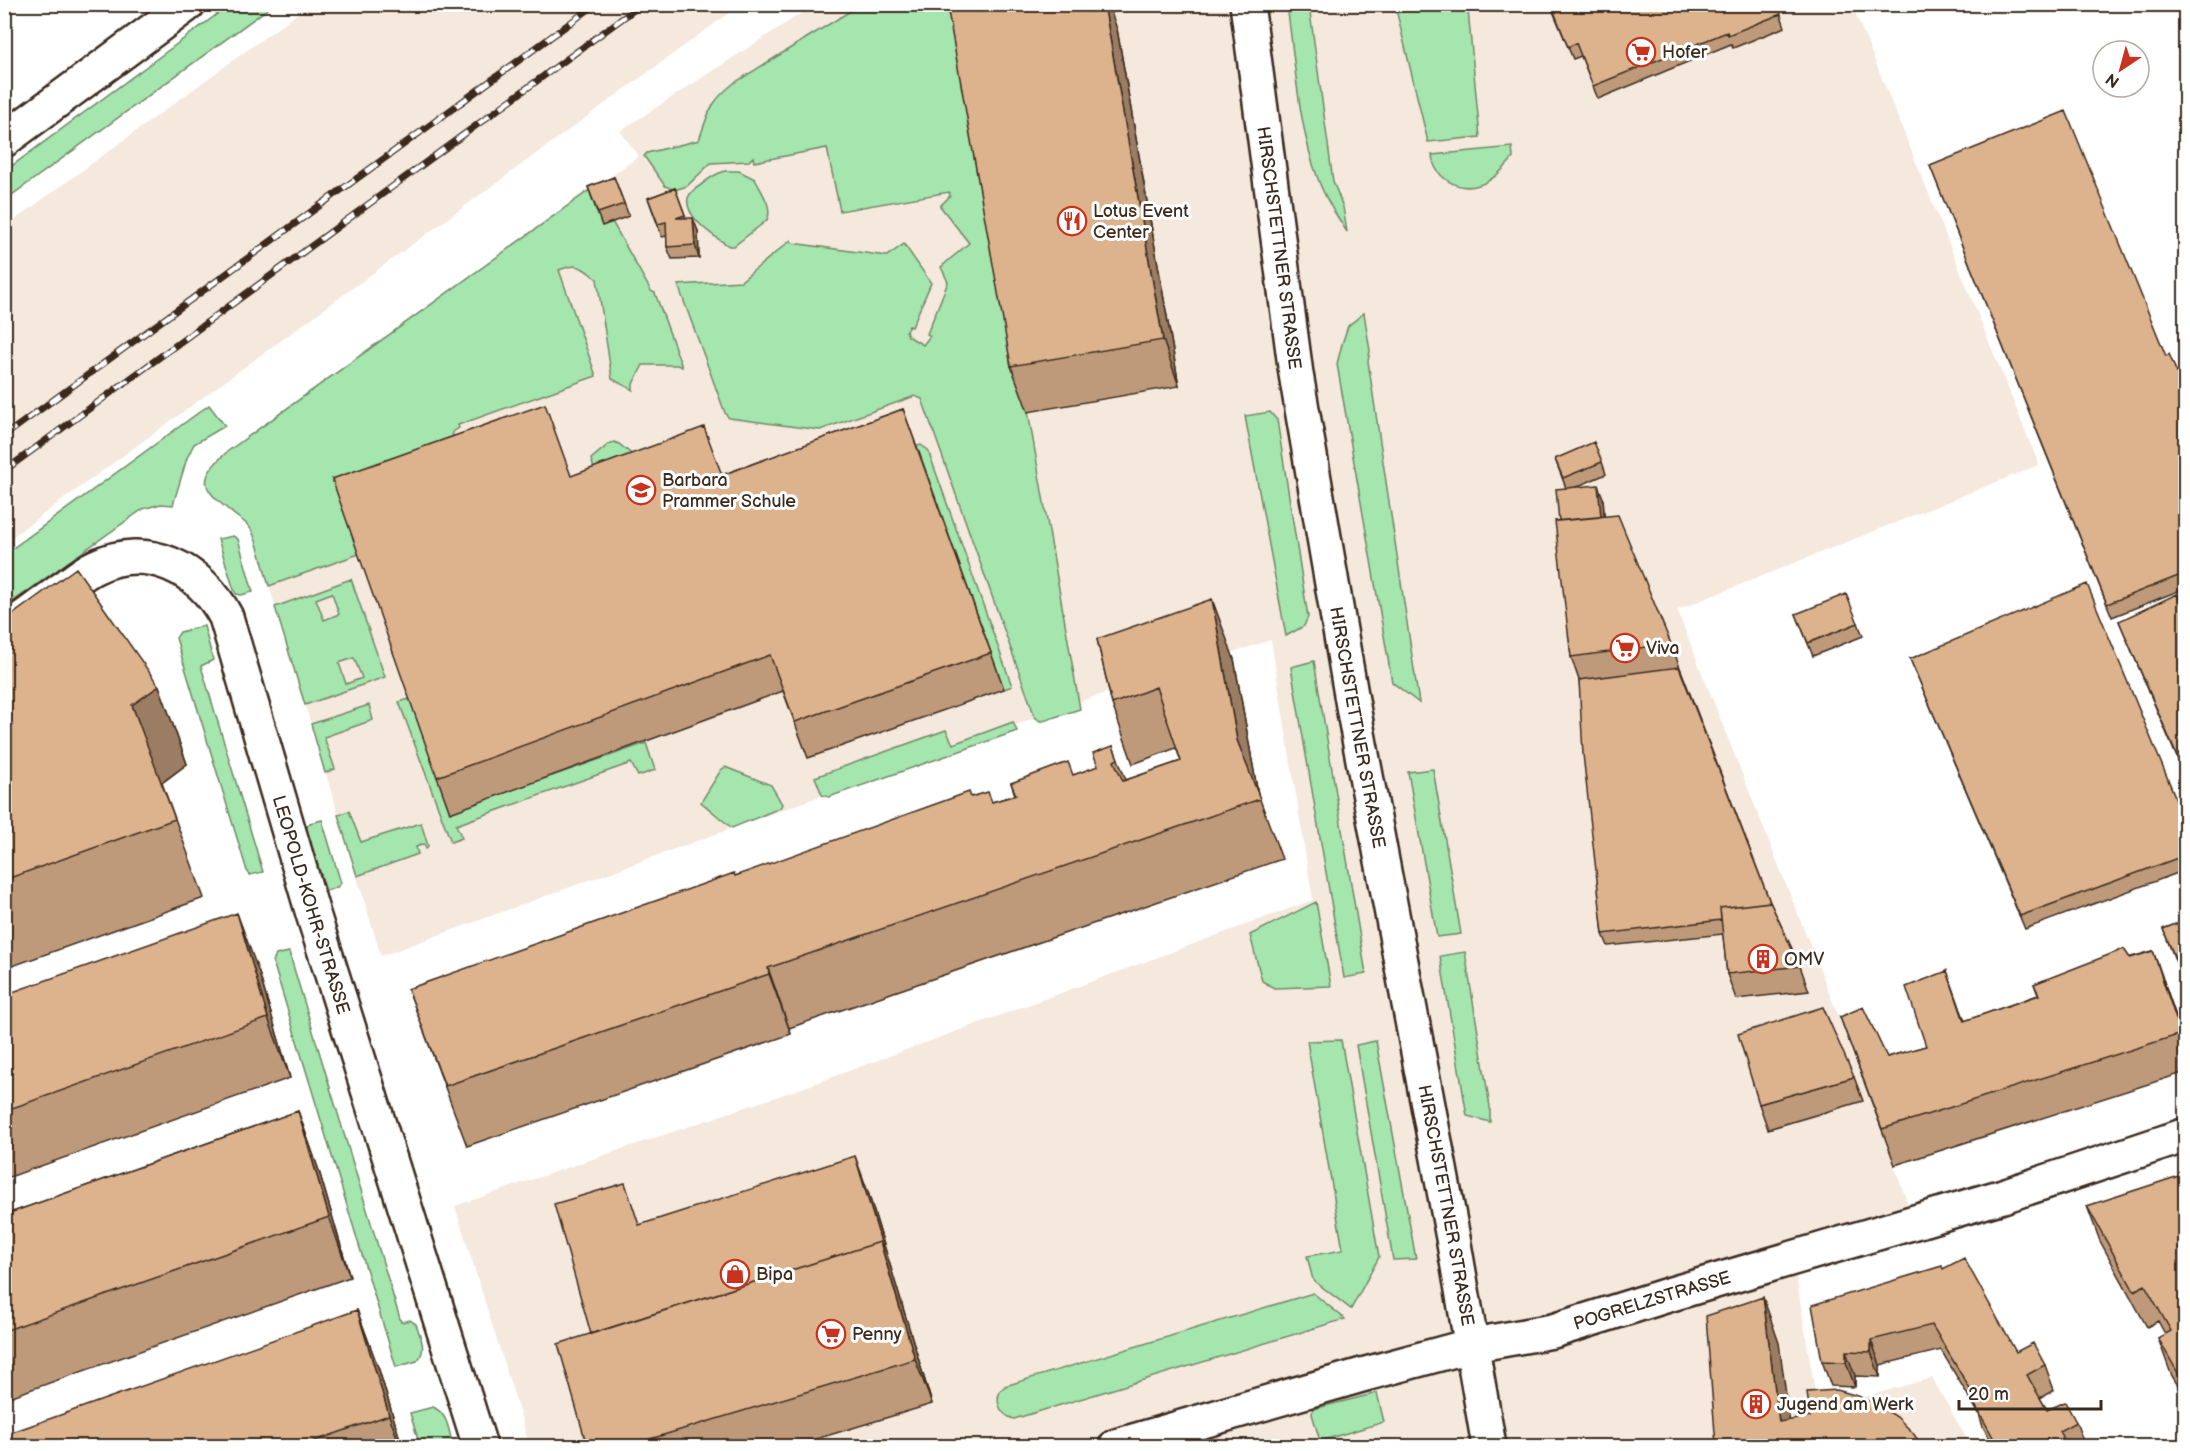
<svg xmlns="http://www.w3.org/2000/svg" width="2190" height="1451" viewBox="0 0 2190 1451" font-family="'Balsamiq Sans',sans-serif">
<style>
.built{fill:#f5e8dd}
.green{fill:#a5e5ae;stroke:#708866;stroke-width:1.5;fill-rule:evenodd}
.lines{fill:none;stroke-linecap:round;stroke-linejoin:round}
.street-casing{stroke:#3b2a1e;stroke-width:38}
.secondary-casing{stroke:#3b2a1e;stroke-width:38}
.street{stroke:#fff;stroke-width:33}
.secondary{stroke:#fff;stroke-width:33}
.rail-casing{stroke:#3b2a1e;stroke-width:7}
.rail{stroke:#fff;stroke-width:4.5;stroke-dasharray:14;stroke-linecap:butt}
.wall{fill:#be9a7a;stroke:#3b2a1e;stroke-width:1.5}
.shaded-wall{fill:#9b7d63;stroke:#3b2a1e;stroke-width:1.5}
.building{fill:#ddb38e;stroke:#3b2a1e;stroke-width:1.5}
.labels{text-anchor:middle;stroke-width:6;stroke-linejoin:round;paint-order:stroke}
.poi-label{font-size:18px;fill:#3b2a1e;stroke:#fff;text-anchor:start}
.street-label{font-size:18px;fill:#3b2a1e;stroke:#fff}
</style>
<rect width="100%" height="100%" fill="#fff"/>
<filter id="ink" filterUnits="userSpaceOnUse"><feTurbulence type="fractalNoise" baseFrequency=".0167" numOctaves="2"/><feDisplacementMap in="SourceGraphic" scale="12" xChannelSelector="R" yChannelSelector="G"/><feConvolveMatrix kernelMatrix="1 2 1 2 8 2 1 2 1" color-interpolation-filters="sRGB"/></filter>
<g filter="url(#ink)">
<!-- built -->
<path class="built" d="M 309,5 L 740,5 L 5,542 L 5,227 Z
M 814,5 L 1852,5 L 2039,465 L 1677,610 L 1853,1053 L 1917,1229 L 1794,1264 L 1818,1410 L 1932,1378 L 1971,1446 L 530,1446 L 455,1206 L 808,1086 L 1313,900 L 1271,640 L 1084,700 L 381,956 L 229,453 L 639,156 L 620,131 Z"/>
<!-- green -->
<path class="green" d="M 231,4 L 273,5 L 5,200 L 5,171 Z
M 860,5 L 957,5 L 1080,709 L 1043,721 L 1040,721 L 1035,717 L 922,399 L 915,396 L 820,430 L 729,418 L 725,413 L 678,285 L 741,281 L 791,240 L 792,243 L 887,256 L 904,244 L 931,283 L 912,327 L 909,326 L 906,331 L 908,336 L 923,345 L 930,336 L 927,334 L 948,282 L 941,267 L 969,243 L 940,206 L 950,196 L 949,192 L 840,211 L 827,148 L 754,162 L 753,157 L 749,161 L 711,163 L 687,186 L 675,190 L 665,186 L 644,156 L 647,153 L 699,140 C 709,112 709,103 734,83 Z
M 1287,5 L 1309,5 L 1333,181 L 1343,207 L 1347,232 C 1336,215 1325,198 1318,179 C 1298,126 1295,61 1287,5 Z
M 1395,5 L 1501,5 L 1502,7 L 1468,10 L 1480,137 L 1428,142 Z
M 1512,147 L 1513,158 C 1504,169 1493,181 1479,185 C 1457,192 1434,177 1432,155 Z
M 725,171 L 739,171 L 755,179 C 761,191 775,210 766,221 L 734,246 L 729,246 C 716,238 684,217 688,198 C 690,192 696,188 701,185 C 709,178 715,174 725,171 Z
M 591,189 L 596,193 L 651,291 L 655,293 L 682,367 L 677,365 L 643,365 L 633,384 L 633,390 L 612,379 L 597,279 C 581,267 579,262 559,270 L 596,376 L 458,425 L 459,428 L 453,432 L 452,441 L 345,514 L 359,554 L 269,586 C 265,574 257,536 250,528 C 247,523 240,519 236,516 C 204,490 193,482 228,451 Z
M 1364,313 L 1370,351 L 1368,361 L 1419,703 L 1392,682 L 1337,364 L 1342,344 L 1348,326 Z
M 209,405 L 225,426 L 194,444 L 187,458 L 173,505 L 161,504 L 143,509 L 5,607 L 5,554 Z
M 1270,412 L 1277,420 L 1308,617 L 1304,626 L 1286,636 L 1245,416 Z
M 614,442 L 619,444 L 666,482 L 605,503 L 591,459 L 609,444 Z
M 921,445 L 928,450 L 1012,686 L 1004,689 L 917,446 Z
M 233,536 L 238,539 L 253,592 L 241,595 L 236,594 L 234,590 L 218,539 Z
M 351,579 L 385,677 L 305,705 L 275,607 ZM 332,593 L 339,614 L 324,620 L 316,599 ZM 354,658 L 362,678 L 346,684 L 339,663 Z
M 204,626 L 213,660 L 201,666 L 263,872 L 250,875 L 247,871 L 176,638 L 180,632 Z
M 1314,661 L 1366,974 L 1344,978 L 1291,667 Z
M 410,699 L 450,812 L 646,743 L 655,770 L 638,776 L 631,763 L 456,825 L 462,838 L 451,842 L 399,702 Z
M 369,705 L 373,720 L 324,737 L 335,769 L 325,773 L 311,724 Z
M 1013,722 L 1017,731 L 829,797 L 822,795 L 815,777 L 946,730 L 953,744 Z
M 725,767 L 771,785 L 782,804 L 780,808 L 732,828 L 701,802 L 721,770 Z
M 1433,769 L 1461,934 L 1437,937 L 1408,772 Z
M 349,811 L 361,842 L 421,823 L 428,846 L 426,849 L 424,844 L 416,847 L 418,854 L 357,876 L 338,815 Z
M 322,820 L 341,883 L 337,887 L 326,891 L 306,828 L 310,823 Z
M 1316,902 L 1331,986 L 1274,988 L 1262,981 L 1250,935 Z
M 289,952 L 401,1322 L 410,1320 L 416,1324 C 420,1336 428,1350 417,1361 L 396,1367 L 273,962 L 276,955 Z
M 1465,952 L 1490,1107 L 1490,1122 L 1467,1116 L 1440,956 Z
M 1341,1040 L 1379,1257 L 1351,1309 L 1313,1280 L 1307,1256 L 1343,1250 L 1307,1041 Z
M 1376,1041 L 1416,1259 L 1393,1260 L 1356,1045 Z
M 1313,1293 L 1345,1319 L 1014,1419 C 999,1415 992,1397 1005,1386 Z
M 1377,1393 L 1384,1422 L 1320,1441 L 1312,1414 L 1313,1409 Z
M 433,1407 C 448,1413 449,1432 453,1446 L 420,1446 L 410,1413 Z"/>
<g class="lines">
<!-- street casing -->
<g class="street-casing">
<g id="street">
<path d="M 4,140 L 188,4"/>
<path id="s1" d="M 4,632 C 24,617 44,603 64,588 C 74,581 84,572 95,567 C 147,541 201,569 226,617 L 313,914 L 480,1446"/>
<path id="s2" d="M 1116,1446 L 1362,1375 L 1473,1345 L 1553,1331 L 1668,1295 L 2003,1196 L 2186,1135"/>
</g>
</g>
<!-- secondary casing -->
<g class="secondary-casing">
<g id="secondary">
<path id="s3" d="M 1247,4 L 1296,374 L 1354,712 L 1453,1238 L 1489,1446"/>
</g>
</g>
<!-- street -->
<use href="#street" class="street"/>
<!-- secondary -->
<use href="#secondary" class="secondary"/>
<!-- rail casing -->
<g class="rail-casing">
<path id="rail" d="M 4,436 L 596,4
M 4,471 L 642,4"/>
</g>
<!-- rail -->
<use href="#rail" class="rail"/>
</g>
<!-- wall -->
<path class="wall" d="M 1550,4 L 1777,4 L 1785,27 L 1733,48 L 1731,44 L 1598,99 L 1581,56 L 1573,59 Z
M 956,9 L 1117,29 L 1179,386 L 1028,412 L 1011,366 Z
M 1930,166 L 2166,356 L 2186,395 L 2186,588 L 2112,617 Z
M 614,177 L 629,216 L 602,226 L 588,187 Z
M 675,188 L 686,218 L 698,231 L 699,258 L 672,259 L 667,247 L 667,236 L 662,237 L 648,198 Z
M 903,409 L 1004,689 L 808,758 L 783,691 L 450,813 L 437,777 L 571,476 L 722,475 Z
M 1555,459 L 1602,462 L 1606,474 L 1576,487 L 1603,498 L 1604,517 L 1671,644 L 1770,902 L 1800,966 L 1809,991 L 1736,999 L 1727,974 L 1723,934 L 1608,946 L 1603,934 L 1579,680 L 1571,657 L 1559,521 L 1566,488 Z
M 1796,614 L 1858,623 L 1863,636 L 1813,656 Z
M 2186,615 L 2186,779 L 2119,621 Z
M 4,621 L 159,686 L 187,764 L 162,783 L 204,898 L 4,969 Z
M 1097,639 L 1234,659 L 1258,794 L 1282,859 L 789,1028 L 791,1034 L 467,1146 L 408,989 L 735,876 L 971,797 L 992,802 L 1015,795 L 1011,783 L 1073,775 L 1098,767 L 1113,746 L 1126,780 L 1181,761 L 1176,748 L 1133,764 L 1112,704 Z
M 1910,659 L 2186,823 L 2186,870 L 2025,929 Z
M 2186,920 L 2186,988 L 2163,929 Z
M 2153,951 L 2186,1045 L 2186,1072 L 1895,1165 L 1840,1017 L 1887,1057 L 1926,1046 L 1947,971 L 1965,1021 L 2038,995 L 2034,984 Z
M 259,973 L 290,1078 L 4,1179 L 4,995 Z
M 1854,1077 L 1863,1101 L 1768,1129 L 1759,1104 Z
M 298,1111 L 319,1171 L 350,1277 L 4,1399 L 4,1215 Z
M 2186,1189 L 2186,1399 L 2171,1374 L 2158,1338 L 2165,1334 L 2158,1321 L 2147,1327 L 2100,1241 L 2087,1206 Z
M 868,1192 L 932,1404 L 793,1446 L 587,1446 L 591,1334 L 640,1225 Z
M 1943,1269 L 2016,1352 L 2045,1365 L 2054,1390 L 2040,1398 L 2047,1410 L 2076,1422 L 2085,1446 L 1994,1446 L 1983,1427 L 1979,1414 L 1941,1350 L 1880,1365 L 1880,1377 L 1855,1376 L 1855,1387 L 1831,1386 L 1822,1361 Z
M 357,1310 L 379,1370 L 402,1446 L 9,1446 Z"/>
<!-- shaded-wall -->
<path class="shaded-wall" d="M 1104,4 L 1108,4 L 1117,29 L 1179,386 L 1163,340 Z
M 693,218 L 698,231 L 699,258 L 695,245 Z
M 1598,485 L 1603,498 L 1606,539 L 1601,526 Z
M 1212,599 L 1234,659 L 1259,800 L 1237,740 Z
M 159,686 L 187,764 L 160,784 L 132,705 Z
M 237,913 L 259,973 L 290,1078 L 268,1018 Z
M 2153,951 L 2166,987 L 2186,1046 Z
M 768,968 L 789,1028 L 791,1034 L 769,974 Z
M 298,1111 L 319,1171 L 350,1277 L 329,1217 Z
M 855,1156 L 868,1192 L 932,1404 L 915,1359 Z
M 1763,1297 L 1779,1343 L 1793,1446 L 1779,1422 Z
M 357,1310 L 379,1370 L 402,1446 L 400,1446 L 389,1415 Z
M 1871,1340 L 1880,1365 L 1880,1377 L 1871,1352 Z
M 1846,1351 L 1855,1376 L 1855,1387 L 1846,1362 Z"/>
<!-- building -->
<path class="building" d="M 955,4 L 982,4 L 956,9 Z
M 982,4 L 1104,4 L 1163,340 L 1011,366 L 948,11 Z
M 1551,4 L 1777,4 L 1781,14 L 1728,35 L 1727,32 L 1593,86 L 1576,43 L 1568,47 Z
M 2066,111 L 2166,356 L 2169,354 L 2186,395 L 2186,573 L 2107,604 L 1930,166 Z
M 614,177 L 624,204 L 598,213 L 588,187 Z
M 675,188 L 685,215 L 676,218 L 693,218 L 695,245 L 667,247 L 666,222 L 658,224 L 648,198 Z
M 2186,347 L 2186,359 L 2181,348 Z
M 545,404 L 571,476 L 704,427 L 722,475 L 903,409 L 991,653 L 795,722 L 770,655 L 437,777 L 332,479 Z
M 1594,442 L 1602,462 L 1563,478 L 1555,459 Z
M 1598,485 L 1601,517 L 1559,521 L 1556,489 Z
M 1618,515 L 1671,644 L 1571,657 L 1555,521 Z
M 76,568 L 159,686 L 132,705 L 175,819 L 4,880 L 4,621 Z
M 2087,584 L 2186,823 L 2186,855 L 2020,916 L 1910,659 Z
M 1846,594 L 1858,623 L 1808,643 L 1796,614 Z
M 2177,594 L 2186,615 L 2186,777 L 2119,621 Z
M 1212,599 L 1237,740 L 1260,799 L 768,968 L 769,974 L 445,1086 L 408,989 L 734,873 L 735,876 L 969,792 L 971,797 L 988,792 L 992,802 L 1016,795 L 1011,783 L 1068,762 L 1073,775 L 1098,766 L 1093,753 L 1113,746 L 1118,759 L 1114,761 L 1123,781 L 1181,761 L 1156,687 L 1112,704 L 1097,639 Z
M 1679,667 L 1770,902 L 1720,908 L 1721,920 L 1603,934 L 1583,754 L 1579,680 Z
M 1770,902 L 1800,966 L 1727,974 L 1720,908 Z
M 237,913 L 268,1018 L 4,1111 L 4,995 Z
M 2186,920 L 2186,984 L 2163,929 Z
M 2124,949 L 2130,958 L 2153,951 L 2181,1034 L 1882,1129 L 1840,1017 L 1863,1007 L 1887,1057 L 1926,1046 L 1906,987 L 1947,971 L 1964,1021 L 2039,995 L 2034,984 Z
M 1823,1007 L 1854,1077 L 1759,1104 L 1738,1034 Z
M 298,1111 L 329,1217 L 4,1331 L 4,1215 Z
M 855,1156 L 884,1252 L 880,1242 L 591,1334 L 554,1204 L 625,1183 L 639,1225 Z
M 2179,1176 L 2186,1189 L 2186,1387 L 2158,1338 L 2171,1331 L 2145,1285 L 2134,1291 L 2087,1206 Z
M 880,1242 L 915,1359 L 627,1446 L 587,1446 L 558,1344 Z
M 1964,1258 L 2016,1352 L 2033,1343 L 2045,1365 L 2027,1375 L 2047,1410 L 2065,1402 L 2076,1422 L 2059,1431 L 2067,1446 L 1998,1446 L 1974,1403 L 1977,1401 L 1932,1325 L 1871,1340 L 1871,1352 L 1846,1351 L 1846,1362 L 1822,1361 L 1812,1305 L 1942,1266 L 1943,1269 Z
M 1763,1297 L 1779,1422 L 1810,1417 L 1807,1392 L 1837,1390 L 1858,1396 L 1881,1407 L 1897,1417 L 1913,1433 L 1922,1446 L 1716,1446 L 1706,1316 Z
M 357,1310 L 389,1415 L 300,1446 L 9,1446 L 4,1435 Z"/>
</g>
<!-- icons -->
<defs>
<g id="supermarket-ring" transform="scale(1.5)"><circle r="9.5" fill="#fff" stroke="#c8321e" stroke-width="1.5"/><path d="M-6-5.5h2.5l.6 2H6L4.5 2H-2.5L-4.4-4H-6ZM-1.5 3.2a1.3 1.3 0 1 0 .1 0ZM3 3.2a1.3 1.3 0 1 0 .1 0Z" fill="#c8321e"/></g>
<g id="restaurant-ring" transform="scale(1.5)"><circle r="9.5" fill="#fff" stroke="#c8321e" stroke-width="1.5"/><path d="M-5-6h1v4h1v-4h1v4h1v-4h1v5L-1.5 .5V6h-2V.5L-5-1ZM5-6V6H3V1.5H1.5Q1.5-4 5-6Z" fill="#c8321e"/></g>
<g id="school-ring" transform="scale(1.5)"><circle r="9.5" fill="#fff" stroke="#c8321e" stroke-width="1.5"/><path d="M0-5L7-2L0 1L-7-2ZM-4 1L0 2.5L4 1V4Q0 6-4 4Z" fill="#c8321e"/></g>
<g id="building-ring" transform="scale(1.5)"><circle r="9.5" fill="#fff" stroke="#c8321e" stroke-width="1.5"/><path d="M-4-6H4V6H1V3H-1V6H-4ZM-2.5-4.3h1.7v1.8h-1.7ZM.8-4.3h1.7v1.8H.8ZM-2.5-1h1.7V.8h-1.7ZM.8-1h1.7V.8H.8Z" fill="#c8321e"/></g>
<g id="shop-ring" transform="scale(1.5)"><circle r="9.5" fill="#fff" stroke="#c8321e" stroke-width="1.5"/><path d="M-5-2.5h2.3a2.7 3.5 0 0 1 5.4 0H5L5.5 6h-11ZM-1.5-2.5h3a1.5 2.3 0 0 0-3 0Z" fill="#c8321e"/></g>
</defs>
<g fill-rule="evenodd">
<use href="#supermarket-ring" x="1641" y="52"/>
<use href="#restaurant-ring" x="1072" y="221"/>
<use href="#school-ring" x="641" y="490"/>
<use href="#supermarket-ring" x="1625" y="648"/>
<use href="#building-ring" x="1763" y="959"/>
<use href="#shop-ring" x="735" y="1274"/>
<use href="#supermarket-ring" x="831" y="1334"/>
<use href="#building-ring" x="1756" y="1404"/>
</g>
<g class="labels">
<!-- poi labels -->
<g class="poi-label">
<text x="1662" y="58">Hofer</text>
<text x="1093" y="217">Lotus Event<tspan x="1093" dy="21">Center</tspan></text>
<text x="662" y="486">Barbara<tspan x="662" dy="21">Prammer Schule</tspan></text>
<text x="1646" y="654">Viva</text>
<text x="1784" y="965">OMV</text>
<text x="756" y="1280">Bipa</text>
<text x="852" y="1340">Penny</text>
<text x="1777" y="1410">Jugend am Werk</text>
</g>
<!-- street labels -->
<g class="street-label">
<text dy="6" stroke="none"><textPath href="#s3" startOffset="246">HIRSCHSTETTNER STRASSE</textPath></text>
<text dy="6" stroke="none"><textPath href="#s3" startOffset="732">HIRSCHSTETTNER STRASSE</textPath></text>
<text dy="6" stroke="none"><textPath href="#s1" startOffset="568">LEOPOLD-KOHR-STRASSE</textPath></text>
<text dy="6" stroke="none"><textPath href="#s3" startOffset="1218">HIRSCHSTETTNER STRASSE</textPath></text>
<text dy="6" stroke="none"><textPath href="#s2" startOffset="556">POGRELZSTRASSE</textPath></text>
</g>
</g>
<!-- margin -->
<rect width="2190" height="1451" fill="none" stroke="#fff" stroke-width="24"/>
<rect x="12" y="12" width="2166" height="1427" fill="none" stroke="#3b2a1e" stroke-width="2" filter="url(#ink)"/>
<!-- north arrow -->
<g transform="translate(2121 69) rotate(216)"><circle r="28" fill="#ffffff" stroke="#b1aaa5" stroke-width="1.5"/>
<path d="M0-4.5L10 22L0 15L-10 22Z" fill="#c8321e"/>
<text y="-9" font-size="16" font-weight="bold" text-anchor="middle" fill="#3b2a1e">N</text>
</g>
<!-- scale -->
<path d="M1959 1400v9h142v-9" fill="none" stroke="#3b2a1e" stroke-width="3"/>
<text x="1968" y="1400" font-size="18" fill="#3b2a1e" stroke="#ffffff" stroke-width="4.5" paint-order="stroke">20 m</text>
</svg>
